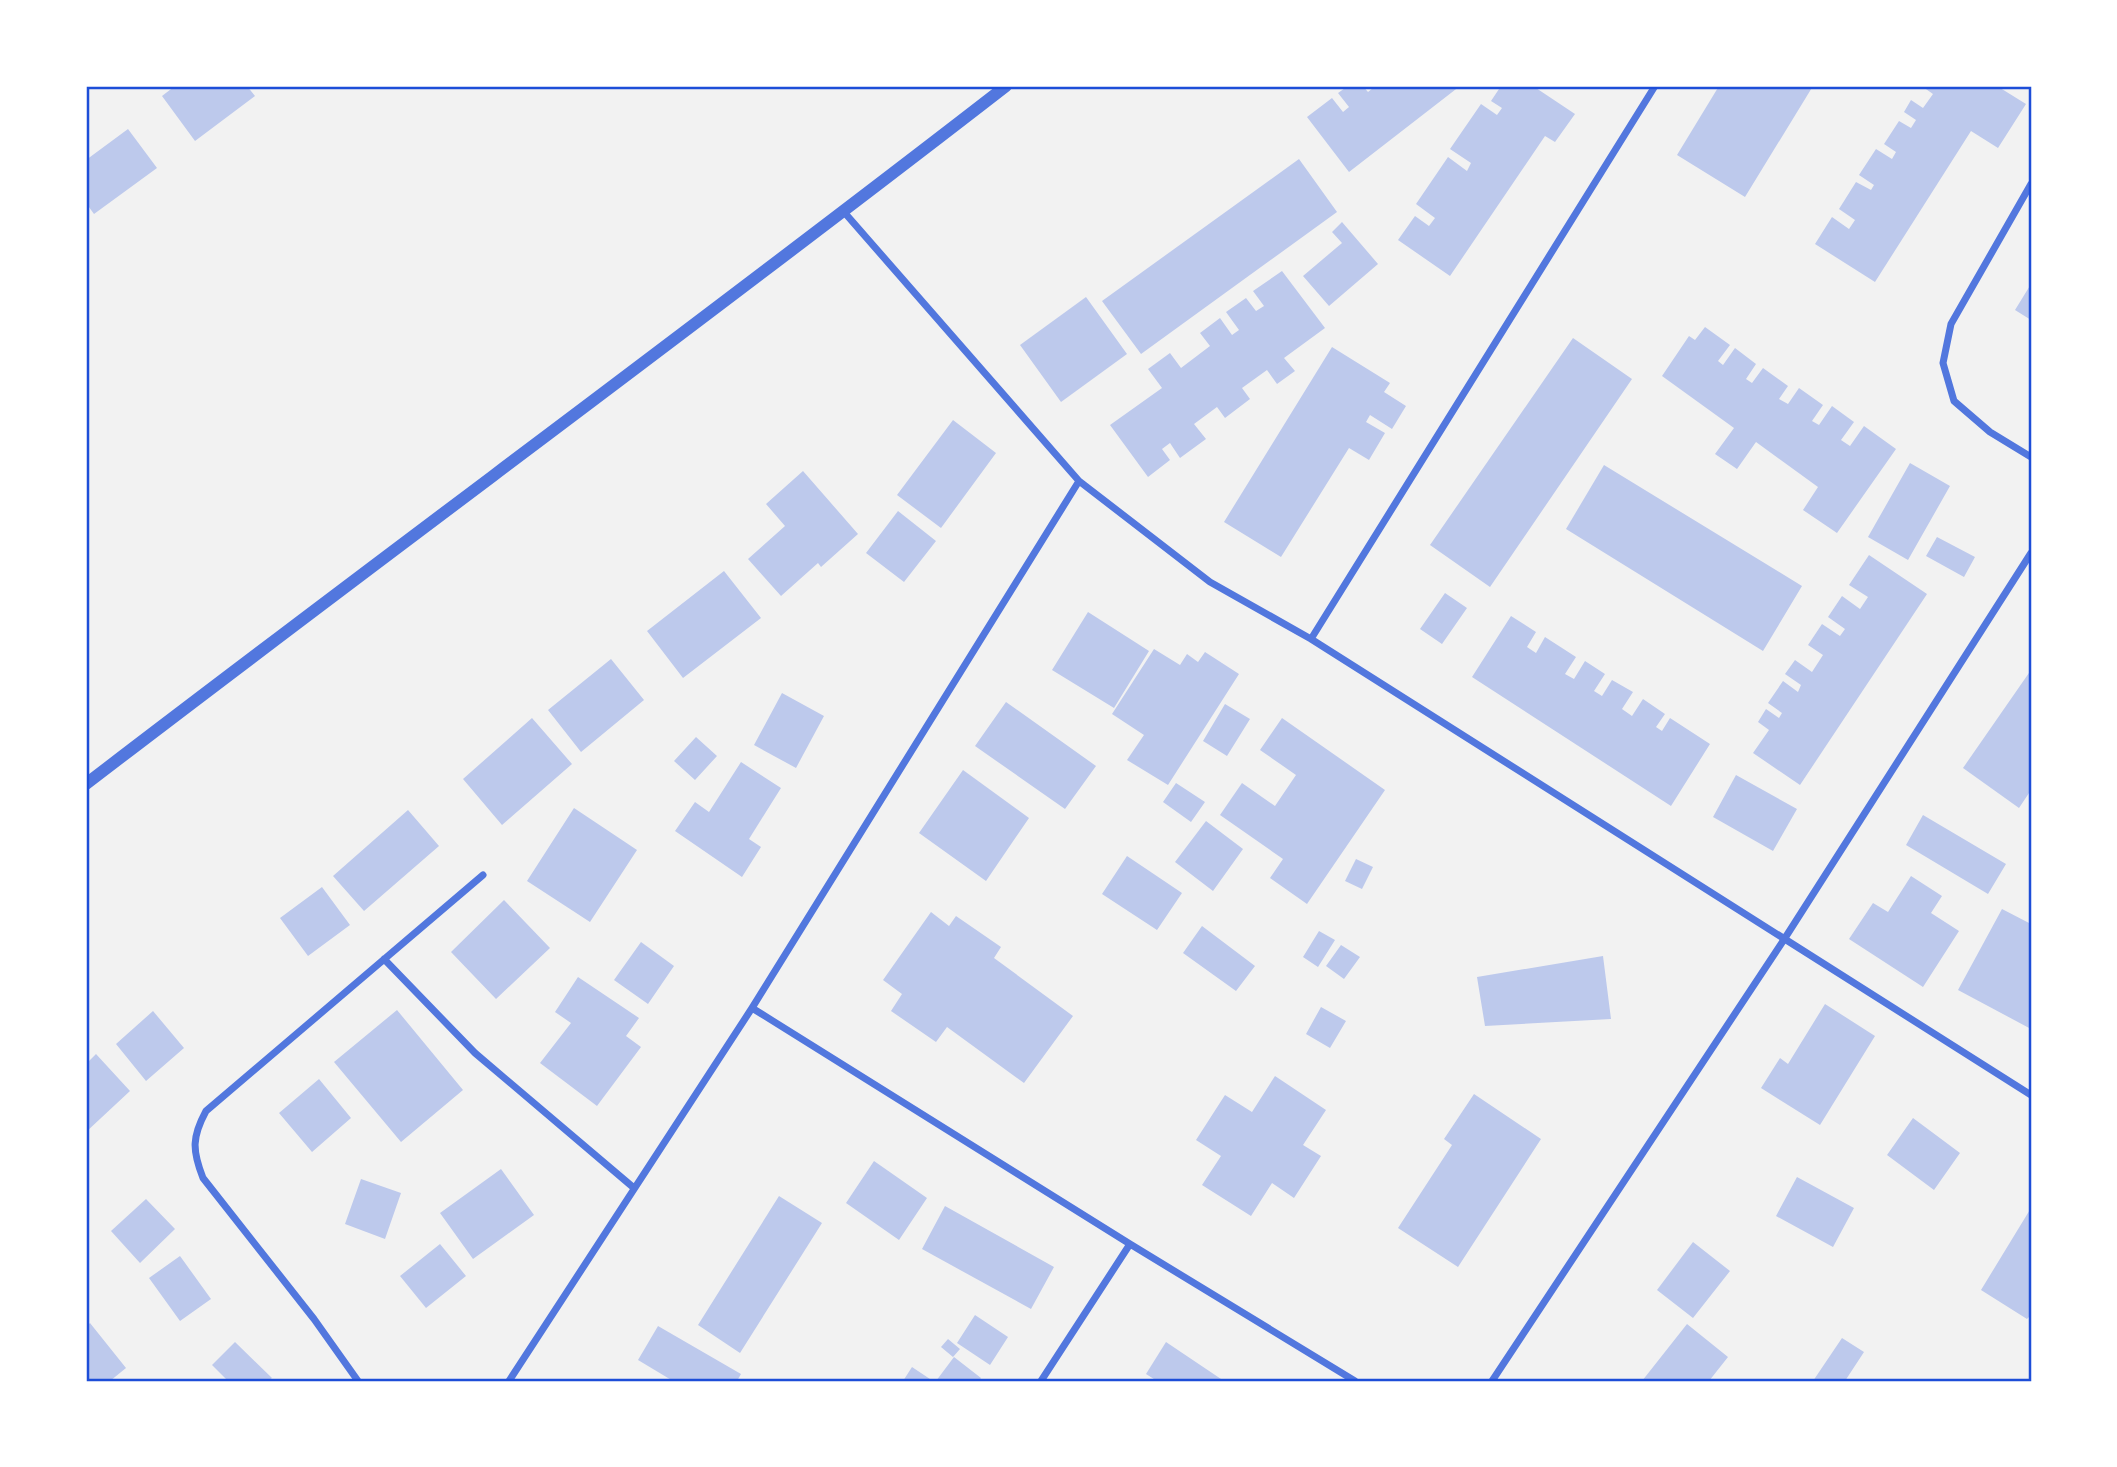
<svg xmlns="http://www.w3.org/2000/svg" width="2117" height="1467" viewBox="0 0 2117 1467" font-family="Montserrat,sans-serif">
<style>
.building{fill:#bdc9ec}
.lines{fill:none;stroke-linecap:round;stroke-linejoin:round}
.minor{stroke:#5277de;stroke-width:7}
.tertiary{stroke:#5277de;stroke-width:12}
.neatline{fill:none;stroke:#1d4ed8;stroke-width:2.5}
</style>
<rect width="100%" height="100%" fill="#f2f2f2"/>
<!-- building -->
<path class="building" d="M 175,86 L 247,86 L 255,96 L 195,141 L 162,96 Z
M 1348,86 L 1363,86 L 1368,92 L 1373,88 L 1372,86 L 1460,86 L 1349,172 L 1307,117 L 1332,98 L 1343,112 L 1349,107 L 1338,93 Z
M 1501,86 L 1533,86 L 1575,114 L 1555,142 L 1545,136 L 1450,276 L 1398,240 L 1415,216 L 1429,226 L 1435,218 L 1416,204 L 1448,157 L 1467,171 L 1471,163 L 1450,149 L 1481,104 L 1497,115 L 1502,108 L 1491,101 Z
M 1719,86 L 1813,86 L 1745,197 L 1677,155 Z
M 1924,86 L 1997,86 L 2026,104 L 1998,148 L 1971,131 L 1875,282 L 1815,244 L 1832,217 L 1849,229 L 1855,220 L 1839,209 L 1856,182 L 1871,190 L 1874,185 L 1859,175 L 1876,149 L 1892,159 L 1896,152 L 1884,144 L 1899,121 L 1911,128 L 1916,120 L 1904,112 L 1911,100 L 1923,108 L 1933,94 L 1923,87 Z
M 128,129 L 157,168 L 94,214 L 86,203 L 86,160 Z
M 1299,159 L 1337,212 L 1141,354 L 1102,301 Z
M 1342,222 L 1378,264 L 1329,306 L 1303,276 L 1342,243 L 1332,232 Z
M 1282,271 L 1325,328 L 1284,358 L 1295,371 L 1277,384 L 1267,370 L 1242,388 L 1250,399 L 1225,418 L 1217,407 L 1194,424 L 1206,439 L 1180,458 L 1170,443 L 1162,449 L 1170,460 L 1148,477 L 1110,425 L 1162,388 L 1148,369 L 1170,353 L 1181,368 L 1210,346 L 1200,333 L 1220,318 L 1232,335 L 1239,330 L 1226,312 L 1246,298 L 1256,311 L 1264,306 L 1253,291 Z
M 2031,284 L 2031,320 L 2015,310 Z
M 1086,297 L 1127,354 L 1061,402 L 1020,345 Z
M 1705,327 L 1730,345 L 1718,361 L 1723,365 L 1735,348 L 1756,364 L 1746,379 L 1752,383 L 1763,368 L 1788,386 L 1779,399 L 1788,404 L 1799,388 L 1823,405 L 1812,421 L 1819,425 L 1832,406 L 1854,422 L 1841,440 L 1850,446 L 1864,426 L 1896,449 L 1837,533 L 1803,510 L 1818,487 L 1756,442 L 1737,469 L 1715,454 L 1734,428 L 1662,376 L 1689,336 L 1695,340 Z
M 1573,338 L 1632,379 L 1490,587 L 1430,545 Z
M 1332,347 L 1390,383 L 1384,392 L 1406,406 L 1392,429 L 1370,415 L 1366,422 L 1385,433 L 1369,460 L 1349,448 L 1281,557 L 1224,522 Z
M 953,420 L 996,453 L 941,528 L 897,495 Z
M 1910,463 L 1950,486 L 1908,560 L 1868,537 Z
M 1604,465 L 1802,586 L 1763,651 L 1566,529 Z
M 803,471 L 858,534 L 821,567 L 818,563 L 781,596 L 748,559 L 785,526 L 766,504 Z
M 898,511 L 936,541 L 904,582 L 866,553 Z
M 1937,537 L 1975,557 L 1964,577 L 1926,556 Z
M 1869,555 L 1927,594 L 1800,785 L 1753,753 L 1769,730 L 1758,722 L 1766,709 L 1779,718 L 1782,713 L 1768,703 L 1783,681 L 1798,692 L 1801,685 L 1785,674 L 1795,660 L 1812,672 L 1823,655 L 1808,645 L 1822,624 L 1840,636 L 1845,629 L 1828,617 L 1842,596 L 1860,609 L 1868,597 L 1849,585 Z
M 724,571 L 761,618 L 683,678 L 647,631 Z
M 1445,593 L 1467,608 L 1442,644 L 1420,629 Z
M 1088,612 L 1149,651 L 1114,708 L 1052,670 Z
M 1511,616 L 1536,632 L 1527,647 L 1536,653 L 1545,637 L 1576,657 L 1565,674 L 1574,679 L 1585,661 L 1605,674 L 1594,691 L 1602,696 L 1612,680 L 1633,692 L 1622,709 L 1632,716 L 1643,699 L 1665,714 L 1656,727 L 1662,731 L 1670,718 L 1710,744 L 1671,806 L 1472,677 Z
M 1154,649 L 1180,665 L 1187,654 L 1198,662 L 1205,652 L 1239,674 L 1168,785 L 1127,760 L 1144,735 L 1112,714 Z
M 611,659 L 644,700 L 581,752 L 548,710 Z
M 2031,670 L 2031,790 L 2019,808 L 1963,768 Z
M 782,693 L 824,716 L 796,768 L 754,745 Z
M 1006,702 L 1096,766 L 1065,809 L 975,746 Z
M 1225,704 L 1250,719 L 1227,756 L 1203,741 Z
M 532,718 L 572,764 L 502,825 L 463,779 Z
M 1282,718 L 1385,790 L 1307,904 L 1270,878 L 1283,859 L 1220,815 L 1242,783 L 1275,806 L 1296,775 L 1260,750 Z
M 696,737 L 717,756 L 695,780 L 674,761 Z
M 741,762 L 781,788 L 749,839 L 761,847 L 742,877 L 675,831 L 695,802 L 709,812 Z
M 963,770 L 1029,818 L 986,881 L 919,833 Z
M 1736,775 L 1797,809 L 1773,851 L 1713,817 Z
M 1176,783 L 1205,802 L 1191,822 L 1163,802 Z
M 574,808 L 637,850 L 590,922 L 527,881 Z
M 408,810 L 439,846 L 364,911 L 333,876 Z
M 1923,815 L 2006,864 L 1988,894 L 1906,845 Z
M 1206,821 L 1243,849 L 1213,891 L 1175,862 Z
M 1127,856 L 1182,893 L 1157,930 L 1102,894 Z
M 1356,859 L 1373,867 L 1362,889 L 1345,881 Z
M 1911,876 L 1942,896 L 1931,913 L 1959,931 L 1923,987 L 1849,939 L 1873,903 L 1888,912 Z
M 322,887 L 350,925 L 308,956 L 280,918 Z
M 504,900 L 550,948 L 496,999 L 451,952 Z
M 2002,909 L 2031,924 L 2031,1029 L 1958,990 Z
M 931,912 L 949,926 L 956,916 L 1001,947 L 994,958 L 1073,1016 L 1024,1083 L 947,1027 L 936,1042 L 891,1011 L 902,994 L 883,980 Z
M 1202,926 L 1255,966 L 1236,991 L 1183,953 Z
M 1319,931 L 1335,940 L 1318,967 L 1303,957 Z
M 641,942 L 674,966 L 648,1004 L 614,980 Z
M 1341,945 L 1360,957 L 1344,979 L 1326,966 Z
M 1603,956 L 1611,1019 L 1485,1026 L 1477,977 Z
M 578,977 L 639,1018 L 626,1036 L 641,1047 L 597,1106 L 540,1063 L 571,1023 L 555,1012 Z
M 1825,1004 L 1875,1036 L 1820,1125 L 1761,1088 L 1780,1058 L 1788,1064 Z
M 1321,1007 L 1346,1021 L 1330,1048 L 1306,1034 Z
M 397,1010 L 463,1090 L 401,1142 L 334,1062 Z
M 153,1011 L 184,1048 L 146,1081 L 116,1044 Z
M 96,1054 L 130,1091 L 86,1132 L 86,1064 Z
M 1275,1076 L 1326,1110 L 1303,1145 L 1321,1156 L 1294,1198 L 1272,1183 L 1251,1216 L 1202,1185 L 1221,1156 L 1196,1140 L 1225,1095 L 1252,1112 Z
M 319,1079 L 351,1118 L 312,1152 L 279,1113 Z
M 1474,1094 L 1541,1139 L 1458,1267 L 1398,1228 L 1452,1145 L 1444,1139 Z
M 1913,1118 L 1960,1153 L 1934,1190 L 1887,1155 Z
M 874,1161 L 927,1198 L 899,1240 L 846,1203 Z
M 501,1169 L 534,1215 L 473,1259 L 440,1213 Z
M 1797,1177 L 1854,1208 L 1833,1247 L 1776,1216 Z
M 361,1179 L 401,1193 L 385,1239 L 345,1224 Z
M 779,1196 L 822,1223 L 740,1353 L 698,1325 Z
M 146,1199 L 175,1229 L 140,1263 L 111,1231 Z
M 945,1206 L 1054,1267 L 1031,1309 L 922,1249 Z
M 2031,1208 L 2031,1318 L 2029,1317 L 2027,1319 L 1981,1290 Z
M 1693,1242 L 1730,1271 L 1693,1318 L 1657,1290 Z
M 440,1244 L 466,1276 L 426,1308 L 400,1276 Z
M 180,1256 L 211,1299 L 180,1321 L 149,1278 Z
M 975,1315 L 1008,1337 L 990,1365 L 957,1343 Z
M 90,1323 L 126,1368 L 110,1381 L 86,1381 L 86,1327 Z
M 1687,1324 L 1728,1357 L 1709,1381 L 1642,1381 Z
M 658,1326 L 741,1374 L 737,1381 L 673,1381 L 638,1360 Z
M 1842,1338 L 1864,1352 L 1845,1381 L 1813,1381 Z
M 948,1339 L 960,1349 L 953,1357 L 941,1347 Z
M 235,1342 L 272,1378 L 268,1381 L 228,1381 L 212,1365 Z
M 1166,1342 L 1224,1381 L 1157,1381 L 1146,1374 Z
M 954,1357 L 981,1378 L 979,1381 L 936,1381 Z
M 912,1367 L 933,1381 L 903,1381 Z"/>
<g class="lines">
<!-- minor -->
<path class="minor" d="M 2031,184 L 1951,324 L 1943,363 L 1954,401 L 1990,432 L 2031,457
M 844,212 L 1079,481 L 1210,582 L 1311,639 L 2031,1095
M 1311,639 L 1655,86
M 384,959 L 475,1053 L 634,1188
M 752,1008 L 1130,1244 L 1355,1381
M 358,1381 L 314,1319 L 203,1178 C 192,1150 192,1137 206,1111 L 483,875
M 509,1381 L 752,1008 L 1079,481
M 1041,1381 L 1130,1244
M 1492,1381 L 1785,938 L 2031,553"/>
<!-- tertiary -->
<path class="tertiary" d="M 86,784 C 391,550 702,322 1006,86"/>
</g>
<!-- border -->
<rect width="2117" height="1467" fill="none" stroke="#ffffff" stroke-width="175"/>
<rect x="88" y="88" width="1942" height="1292" class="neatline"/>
</svg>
